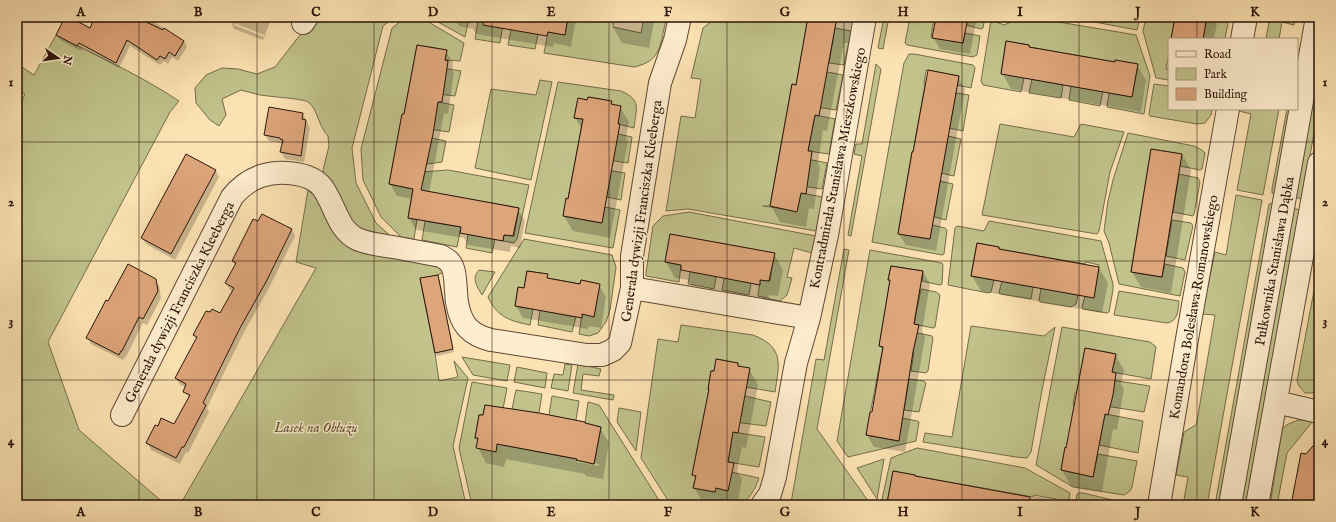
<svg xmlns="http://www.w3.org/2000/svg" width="1336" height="522" viewBox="0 0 1336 522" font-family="'IM FELL English',serif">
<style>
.green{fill:#c1c38b;stroke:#756b4a}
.shadow{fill:#0003;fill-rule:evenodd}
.building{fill:#dda57a;stroke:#291309}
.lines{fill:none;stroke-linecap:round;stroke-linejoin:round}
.minor-casing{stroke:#5e4734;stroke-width:24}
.minor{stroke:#feedce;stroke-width:22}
.grid{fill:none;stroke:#291309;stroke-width:1;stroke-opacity:0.55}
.labels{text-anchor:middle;stroke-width:3;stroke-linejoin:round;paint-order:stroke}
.street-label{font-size:14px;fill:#291309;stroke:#feedce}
.park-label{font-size:14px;font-style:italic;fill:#5e5136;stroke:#feedce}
.neatline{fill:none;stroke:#291309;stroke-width:1.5}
.grid-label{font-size:13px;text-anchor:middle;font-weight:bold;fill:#291309}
</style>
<rect width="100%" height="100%" fill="#fde3b3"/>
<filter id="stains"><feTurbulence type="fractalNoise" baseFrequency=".005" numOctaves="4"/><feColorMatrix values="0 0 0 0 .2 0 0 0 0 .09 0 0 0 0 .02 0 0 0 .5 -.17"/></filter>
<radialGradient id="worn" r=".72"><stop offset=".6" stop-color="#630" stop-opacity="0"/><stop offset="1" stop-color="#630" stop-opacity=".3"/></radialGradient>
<!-- green -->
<path class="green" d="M 314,17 L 395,17 L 383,26 L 352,148 L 356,183 L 376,223 L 396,241 L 360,230 L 350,221 L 325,176 L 323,170 L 329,146 L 328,136 C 318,126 318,109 308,102 C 302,98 266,97 256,94 C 251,93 246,91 241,90 L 222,99 L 226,115 L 219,126 L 210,120 L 196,103 L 195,88 L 206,75 L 222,68 L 238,69 L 257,74 L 275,67 Z
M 406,17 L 420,17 L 464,43 L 460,61 L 445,60 L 447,50 L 417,45 L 404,114 L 402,115 L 389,184 L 413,189 L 408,218 L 417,219 L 414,239 L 401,237 L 381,217 L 363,180 L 361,149 L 392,28 Z
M 429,17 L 469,18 L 465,37 Z
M 568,17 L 614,17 L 613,27 L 641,33 L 644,17 L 666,20 C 660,44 662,61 634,67 L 544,53 L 548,32 L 565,35 Z
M 717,17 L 808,17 L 796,85 L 792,84 L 770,206 L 763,206 L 797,211 L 801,193 L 823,197 L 816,231 L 688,209 L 666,211 L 681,116 L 695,118 L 701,79 L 691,78 L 703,28 Z
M 884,17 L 889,17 L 883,49 L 878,48 Z
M 910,17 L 936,17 L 935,24 L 933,24 L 931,37 L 963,43 L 965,33 L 980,36 L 977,55 L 973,57 L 907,45 L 905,43 Z
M 968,17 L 985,17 L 983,28 L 981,29 L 966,25 Z
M 1013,17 L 1029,17 L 1136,35 L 1150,76 L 1144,114 L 1107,107 L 1109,93 L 1132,97 L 1138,64 L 1115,60 L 1115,62 L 1029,47 L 1029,45 L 1006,41 L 1001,73 L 1024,78 L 1021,92 L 983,85 L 981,81 L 991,20 L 1004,25 L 1011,22 Z
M 1068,17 L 1140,17 L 1137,30 Z
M 1146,17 L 1175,17 L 1171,39 L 1169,39 L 1169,53 L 1166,69 L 1169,70 L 1169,80 L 1156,78 L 1143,31 Z
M 1207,17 L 1227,21 L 1228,24 L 1225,39 L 1203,39 Z
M 1270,17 L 1296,17 L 1294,25 L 1282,22 L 1279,39 L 1266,38 Z
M 478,20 L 503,24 L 500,43 L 475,39 Z
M 512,25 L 539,30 L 535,49 L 508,45 Z
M 835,28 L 851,31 L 844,65 L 829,63 Z
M 56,35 C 97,56 140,75 179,101 L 170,112 L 48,342 L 79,430 L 166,505 L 17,505 L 17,110 L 25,94 L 17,90 L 17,64 L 34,75 Z
M 909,54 L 914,54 L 973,65 L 975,68 L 971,88 L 957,85 L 959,76 L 926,70 L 924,84 L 925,85 L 913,152 L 912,152 L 898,233 L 929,239 L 932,225 L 945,228 L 947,230 L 944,254 L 942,255 L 872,242 L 904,63 Z
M 1319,57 L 1319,106 L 1302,199 L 1294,197 Z
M 876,64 L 881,69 L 851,236 L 848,235 L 862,156 L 854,154 L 856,144 L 862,144 Z
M 443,68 L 461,71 L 455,96 L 439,94 Z
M 827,72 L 843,75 L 836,110 L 816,107 Z
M 1032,79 L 1063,85 L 1061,98 L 1029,93 Z
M 540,80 L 552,82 L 531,180 L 475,168 L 491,89 L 536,95 Z
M 558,82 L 621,91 C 642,100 636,109 634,128 L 618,124 L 611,104 L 611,101 L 589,97 L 587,100 L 578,98 L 574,118 L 583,119 L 568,199 L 567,199 L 563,216 L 601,223 L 605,207 L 620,210 L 613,248 L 525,233 Z
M 1154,84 L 1169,86 L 1169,109 L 1212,109 L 1211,115 L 1205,123 L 1197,124 L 1150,116 L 1149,114 Z
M 1071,86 L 1103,91 L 1100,106 L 1069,100 Z
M 956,93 L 969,95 L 963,131 L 949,128 Z
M 438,102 L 454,105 L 449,132 L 429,129 Z
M 1239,109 L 1279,109 L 1263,195 L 1237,190 L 1251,114 L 1239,111 Z
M 1287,109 L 1292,109 L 1277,194 L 1272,193 L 1272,189 Z
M 815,115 L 835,119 L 829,154 L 808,151 Z
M 1000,124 L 1074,137 L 1081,124 L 1124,132 L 1110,172 L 1099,231 L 1097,234 L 982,215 Z
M 613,133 L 632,137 L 628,163 L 608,160 Z
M 1128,133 L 1194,146 L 1202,150 L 1205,153 L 1202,169 L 1200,170 L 1180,166 L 1182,154 L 1151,149 L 1131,272 L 1162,277 L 1165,264 L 1183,268 L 1185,272 L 1180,296 L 1119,284 L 1109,243 L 1104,231 L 1108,201 L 1113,180 Z
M 948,136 L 961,139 L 954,176 L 941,173 Z
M 427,137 L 446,141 L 442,162 L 427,164 L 423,163 Z
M 807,159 L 827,163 L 822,189 L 802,186 Z
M 448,170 L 529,185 L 517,239 L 514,243 L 503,241 L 504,235 L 514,236 L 519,208 L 418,190 L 421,172 Z
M 607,170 L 625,173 L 621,200 L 602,196 Z
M 1179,174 L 1198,178 L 1200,182 L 1194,214 L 1193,216 L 1173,212 Z
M 940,181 L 953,184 L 946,220 L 934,217 Z
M 308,190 L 322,201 L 330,222 L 439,264 L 445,271 L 438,275 L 420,279 L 435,353 L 439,381 L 458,377 L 454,361 L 468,378 L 453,446 L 466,505 L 180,505 L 316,268 L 296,262 Z
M 1236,195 L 1262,200 L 1207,505 L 1183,505 L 1188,477 L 1176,475 L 1184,432 L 1196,425 L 1197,421 L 1215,315 L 1202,314 L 1215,252 L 1226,255 Z
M 1273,203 L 1221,505 L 1215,505 L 1269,204 Z
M 1292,209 L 1297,209 L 1300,211 L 1246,505 L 1238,505 Z
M 689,212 L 816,236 L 812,253 L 794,248 L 787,277 L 792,278 L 787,295 L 780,301 L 758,296 L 760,280 L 770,281 L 774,253 L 670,234 L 665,262 L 681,265 L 679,282 L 646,276 L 646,273 L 653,226 L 663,216 Z
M 1172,220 L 1191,223 L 1193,226 L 1185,260 L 1166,256 Z
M 425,221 L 461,227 L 457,247 L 422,240 Z
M 989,221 L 1101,241 L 1113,284 L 1113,290 L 1109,312 L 1107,313 L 1083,309 L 1082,307 L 1085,296 L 1094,297 L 1099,265 L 1086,262 L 1085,264 L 999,249 L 999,247 L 977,243 L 971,276 L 994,280 L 991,292 L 988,293 L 948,285 L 955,228 L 957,226 L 984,231 Z
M 469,228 L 495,239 L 492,253 L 466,248 Z
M 524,239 L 612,255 L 616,267 L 610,310 L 606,322 L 598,333 L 589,336 L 579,334 L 582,314 L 594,316 L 599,284 L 581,280 L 580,284 L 547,278 L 547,274 L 527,271 L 524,288 L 518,288 L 515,306 L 533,309 L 530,325 C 510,321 497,317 488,297 Z
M 844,249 L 849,250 L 817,429 L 871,505 L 793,505 L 791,503 L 816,359 L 824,360 Z
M 870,250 L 942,263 L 943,265 L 942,284 L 940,285 L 922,281 L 923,271 L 891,266 L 888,280 L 890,281 L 879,346 L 883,347 L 866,435 L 898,441 L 902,418 L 917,421 L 919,422 L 916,441 L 848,457 L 837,441 Z
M 1319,264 L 1319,393 L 1305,393 L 1299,386 L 1297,381 Z
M 691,267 L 717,272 L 714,289 L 688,284 Z
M 479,270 L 495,272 L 482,295 C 477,286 471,279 479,270 Z
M 725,273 L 751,283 L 749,295 L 722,290 Z
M 1002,281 L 1033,287 L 1031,299 L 1001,294 L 999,293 Z
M 1041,288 L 1078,295 L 1076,304 L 1071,307 L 1040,302 L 1039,300 Z
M 921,289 L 936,292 L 940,295 L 935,327 L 933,328 L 914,324 Z
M 1119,291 L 1179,301 C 1178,311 1178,321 1167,323 L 1114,315 Z
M 540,310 L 576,317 L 572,332 L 538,325 Z
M 681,325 L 753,335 C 785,347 779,365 775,392 L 746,387 L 738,366 L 738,363 L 717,359 L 714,371 L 711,371 L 708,389 L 709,389 L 692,475 L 696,476 L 693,488 L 715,492 L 716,488 L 728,491 L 731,472 L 759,478 C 755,489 751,497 741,505 L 671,505 L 641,458 L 658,339 L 678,342 Z
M 971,326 L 1044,336 L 1055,327 L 1042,390 L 1031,452 L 1027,458 L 1016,457 L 923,442 L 925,433 L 952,437 Z
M 1062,327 L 1150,342 L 1156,347 L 1151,379 L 1112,372 L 1116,354 L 1085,348 L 1077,392 L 1075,392 L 1073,405 L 1075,405 L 1066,448 L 1065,448 L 1061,470 L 1093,477 L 1098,454 L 1137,461 L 1132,487 L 1130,491 L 1124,495 L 1073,487 L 1036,465 Z
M 913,332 L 932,336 L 933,338 L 928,371 L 926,373 L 911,371 L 914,352 L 910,351 Z
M 462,357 L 510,365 L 507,381 L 473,375 Z
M 565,364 L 572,365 L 568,391 L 551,388 L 554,374 L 563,375 Z
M 578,364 L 601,369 L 599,376 L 583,374 L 581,390 L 614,395 L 613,400 L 573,393 Z
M 517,367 L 547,373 L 545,388 L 514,382 Z
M 909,379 L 924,381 L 926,383 L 919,412 L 904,410 Z
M 1111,380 L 1150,386 L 1144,412 L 1106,406 Z
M 472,382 L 507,388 L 503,409 L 485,405 L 483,415 L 479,415 L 475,438 L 497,444 L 577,459 L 577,460 L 594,464 L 601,427 L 585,423 L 588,402 L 599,405 L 662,505 L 472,505 L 459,448 Z
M 516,390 L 542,394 L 538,419 L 511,414 Z
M 740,395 L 771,402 L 766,426 L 735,422 Z
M 552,396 L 579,401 L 575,426 L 548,421 Z
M 619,408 L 641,412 L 636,451 L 617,422 Z
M 1105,414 L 1143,421 L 1138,453 L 1099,445 Z
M 1298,420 L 1306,420 L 1313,421 L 1287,453 L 1277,505 L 1270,505 L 1282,430 C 1285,424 1292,423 1298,420 Z
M 733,432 L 765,437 L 759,467 L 728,462 Z
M 917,448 L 1025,468 L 1070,493 L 1068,505 L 1055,505 L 1056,499 L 1034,495 L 1033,497 L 915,476 L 915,475 L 893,471 L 887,503 L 899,505 L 882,505 L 881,504 L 891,458 Z
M 884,459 L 877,499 L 857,468 Z
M 1079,493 L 1083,493 L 1117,501 L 1112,505 L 1075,505 L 1077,494 Z"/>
<!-- shadow -->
<path class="shadow" d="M 66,17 L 90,30 L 97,17 L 153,17 L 151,20 L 184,41 L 187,47 L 178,61 L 172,57 L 168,64 L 164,61 L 160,65 L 130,46 L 119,68 L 82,48 L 81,51 L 60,40 L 57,34 Z
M 233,17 L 267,17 L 270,22 L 263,40 L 234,29 L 231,22 ZM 234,23 L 264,35 L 264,37 L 234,25 Z
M 453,17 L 575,17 L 576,19 L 571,47 L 554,43 L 553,47 L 476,34 L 473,29 L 459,26 Z
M 615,17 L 655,17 L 649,48 L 622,43 L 613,27 Z
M 809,17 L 853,17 L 848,43 L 844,43 L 827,131 L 823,130 L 818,163 L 820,168 L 814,209 L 809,208 L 806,227 L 780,222 L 771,206 L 793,85 L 797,86 Z
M 937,17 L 977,17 L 970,54 L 940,49 L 933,37 Z
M 1176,17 L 1218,17 L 1214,39 L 1172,39 Z
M 1030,48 L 1116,63 L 1137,65 L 1146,80 L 1141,112 L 1011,89 L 1002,73 Z
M 446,51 L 453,63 L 452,70 L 454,73 L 448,114 L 444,113 L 429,193 L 518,209 L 525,221 L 520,248 L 511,246 L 510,252 L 468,245 L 464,238 L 416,230 L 409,218 L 412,199 L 397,196 L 390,184 L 405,116 Z
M 1169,60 L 1169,72 L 1167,70 Z
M 958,77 L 965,89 L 936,251 L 906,245 L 899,234 Z
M 17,100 L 21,104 L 17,111 Z
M 611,102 L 613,106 L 620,107 L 629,122 L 626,138 L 628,141 L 610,238 L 573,231 L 564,216 L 569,200 L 582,129 L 575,118 Z
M 303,114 L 310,128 L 304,162 L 285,159 L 281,152 L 283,144 L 269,141 L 265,135 Z
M 1182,154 L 1191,170 L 1171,293 L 1141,287 L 1132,272 Z
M 216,171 L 219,177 L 175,260 L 146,244 L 142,238 Z
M 262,215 L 292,230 L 295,236 L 270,286 L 243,334 L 207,408 L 209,412 L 188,453 L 186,452 L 180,464 L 151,450 L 148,443 L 158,427 L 175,425 L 189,398 L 184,391 L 186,387 L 180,385 L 176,378 L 197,339 L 194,335 L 221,314 L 233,291 L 230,290 L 226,283 L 235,265 L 233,261 Z
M 999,248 L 1000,250 L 1099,268 L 1108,283 L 1102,313 L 981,291 L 972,276 Z
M 774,254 L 783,270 L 778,296 L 769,295 L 768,300 L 691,285 L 688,280 L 675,278 L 666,262 Z
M 892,267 L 923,272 L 930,284 L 922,331 L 925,338 L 905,452 L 874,447 L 867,435 L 873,413 L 883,351 L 880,346 L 891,283 L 889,280 Z
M 547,275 L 549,280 L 581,285 L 599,285 L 606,297 L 601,328 L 589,326 L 588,329 L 523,318 L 516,306 L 525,290 Z
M 437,276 L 439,279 L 454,352 L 437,356 L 436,353 Z
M 155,280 L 159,286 L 161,298 L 147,325 L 143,323 L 126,357 L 125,357 L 123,360 L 91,344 L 88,338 Z
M 1115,354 L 1124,370 L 1121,384 L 1124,389 L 1117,430 L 1113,429 L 1102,492 L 1071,486 L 1062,470 L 1067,449 Z
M 738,364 L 740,368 L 749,369 L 758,385 L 746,448 L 742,447 L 737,471 L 742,479 L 737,505 L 724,504 L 724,505 L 712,505 L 703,503 L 694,488 L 696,479 L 693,475 L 710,391 L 709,389 Z
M 600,428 L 609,443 L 603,479 L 586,476 L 585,474 L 506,459 L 504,467 L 486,463 L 478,448 L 478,442 L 476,437 ZM 577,460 L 599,464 L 599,466 L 577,462 Z
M 915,475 L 916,477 L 1034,498 L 1034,496 L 1056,500 L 1058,505 L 889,505 L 888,503 Z"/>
<!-- building -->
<path class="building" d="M 65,17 L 69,17 L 90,28 L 95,17 L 136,17 L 163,30 L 164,28 L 184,41 L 175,56 L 169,52 L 165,59 L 160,56 L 157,60 L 127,40 L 116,63 L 79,43 L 77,46 L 56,35 Z
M 484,17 L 568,17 L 565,35 L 548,32 L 547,36 L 483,25 Z
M 808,17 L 837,17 L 819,116 L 815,115 L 808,151 L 812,151 L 806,194 L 801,193 L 797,212 L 770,206 L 792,84 L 796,85 Z
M 936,17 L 968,17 L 963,43 L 932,38 Z
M 1175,17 L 1207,17 L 1203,39 L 1171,39 Z
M 1006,41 L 1029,45 L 1029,47 L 1115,62 L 1115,60 L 1138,64 L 1132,97 L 1001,74 Z
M 417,45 L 447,50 L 445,60 L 448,61 L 442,102 L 438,102 L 433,134 L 421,190 L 519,208 L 513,236 L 504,235 L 503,241 L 460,233 L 461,227 L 408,218 L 413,189 L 389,184 L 402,114 L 404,114 Z
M 928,70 L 959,76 L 930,239 L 898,234 L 912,152 L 913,152 Z
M 588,97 L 612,101 L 611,104 L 621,106 L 618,124 L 620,124 L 602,223 L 563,216 L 566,198 L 568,199 L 583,119 L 574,118 L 578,98 L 587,100 Z
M 269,107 L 303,113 L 302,119 L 306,120 L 301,156 L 280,152 L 283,140 L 280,139 L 280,138 L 264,135 Z
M 1151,149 L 1182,154 L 1162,277 L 1131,272 Z
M 186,154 L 216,170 L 171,254 L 141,238 Z
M 262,214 L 292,229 L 267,280 L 240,328 L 203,403 L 206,405 L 184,447 L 182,447 L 176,458 L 146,443 L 155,425 L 158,426 L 161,418 L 174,424 L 190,395 L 183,392 L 186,384 L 175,378 L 197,337 L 193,335 L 206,311 L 210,312 L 212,309 L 220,313 L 234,288 L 225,283 L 236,263 L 232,261 L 253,219 L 258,221 Z
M 670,234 L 775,253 L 769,281 L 760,280 L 760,285 L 681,270 L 681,265 L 665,262 Z
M 977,243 L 999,247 L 999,249 L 1099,267 L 1094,298 L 971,276 Z
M 128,264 L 156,279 L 158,291 L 143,319 L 139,317 L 122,351 L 121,351 L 119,355 L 86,338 L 106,300 L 108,301 Z
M 891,266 L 923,271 L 914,324 L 919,325 L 913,352 L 899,441 L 866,435 L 870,412 L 872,412 L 883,347 L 879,346 L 890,280 L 888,280 Z
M 527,271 L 548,274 L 547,278 L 580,284 L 581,280 L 600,284 L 594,317 L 582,314 L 582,318 L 515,306 L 518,287 L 524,288 Z
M 438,275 L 453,349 L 435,353 L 420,278 Z
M 1085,348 L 1116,354 L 1112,372 L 1116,373 L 1113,395 L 1108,415 L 1105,414 L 1093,477 L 1061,470 L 1065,447 L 1066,448 Z
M 716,359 L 738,363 L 738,366 L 750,368 L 738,433 L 733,432 L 728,462 L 734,463 L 728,491 L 716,488 L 715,492 L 693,488 L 696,476 L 692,475 L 709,389 L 708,389 L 711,371 L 714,371 Z
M 485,405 L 539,413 L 585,422 L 585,423 L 601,427 L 594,464 L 576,460 L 577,459 L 497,444 L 496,452 L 476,448 L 478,438 L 475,438 L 479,415 L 483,415 Z
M 1319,439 L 1319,505 L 1291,505 L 1301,453 L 1306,454 Z
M 893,471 L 915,475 L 915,476 L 1030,497 L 1029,505 L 899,505 L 887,503 Z"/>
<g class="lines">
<!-- minor casing -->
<g class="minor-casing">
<path id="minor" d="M 303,23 L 307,17
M 1242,39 L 1246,17
M 632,288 L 809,318
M 1276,402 L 1319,412
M 122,415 L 232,197 C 240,187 250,180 261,176 C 279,170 310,172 322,187 C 335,204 337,229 357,239 C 368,244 381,245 393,247 C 409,250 425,253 441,256 C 446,259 450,261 452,266 C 456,274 455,283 456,291 C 456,303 460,321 469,329 C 475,335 483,338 491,340 L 587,355 L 602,355 L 613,350 L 620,343 L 632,288 L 632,256 L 660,83 L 675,40 L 680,17
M 762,505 L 770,494 L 775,477 L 796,363 L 809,318 L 827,235 L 865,17
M 1159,505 L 1187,339 L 1228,109
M 1230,505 L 1317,17
M 1257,505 L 1319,163"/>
</g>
<!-- minor -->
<use href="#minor" class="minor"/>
</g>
<!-- grid -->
<path class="grid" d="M 139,17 L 139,505M 257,17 L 257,505M 374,17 L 374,505M 492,17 L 492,505M 609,17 L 609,505M 727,17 L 727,505M 844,17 L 844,505M 962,17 L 962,505M 1079,17 L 1079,505M 1197,17 L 1197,39M 1197,109 L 1197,505M 17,142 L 1319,142M 17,261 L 1319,261M 17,380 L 1319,380"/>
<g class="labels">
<!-- street labels -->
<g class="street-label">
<text transform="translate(837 168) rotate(-79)" y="5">Kontradmirała Stanisława Mieszkowskiego</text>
<text transform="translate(641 211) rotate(-82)" y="5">Generała dywizji Franciszka Kleeberga</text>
<text transform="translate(1274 261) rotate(-80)" y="5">Pułkownika Stanisława Dąbka</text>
<text transform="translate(179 302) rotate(-63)" y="5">Generała dywizji Franciszka Kleeberga</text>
<text transform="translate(1193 307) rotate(-80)" y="5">Komandora Bolesława Romanowskiego</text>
</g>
<!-- park labels -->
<g class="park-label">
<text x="316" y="432">Lasek na Obłużu</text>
</g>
</g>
<!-- margin -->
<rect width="1336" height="522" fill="none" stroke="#fde3b3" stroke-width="44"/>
<!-- legend -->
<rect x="1168" y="38" width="130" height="72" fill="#feedce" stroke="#a9967f"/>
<rect x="1176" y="51" width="20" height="6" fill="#feedce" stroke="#a9967f"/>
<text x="1204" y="58" font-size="12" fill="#291309">Road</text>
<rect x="1176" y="68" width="20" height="12" fill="#c1c38b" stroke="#a9967f"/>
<text x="1204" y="78" font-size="12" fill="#291309">Park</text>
<rect x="1176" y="88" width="20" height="12" fill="#dda57a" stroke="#a9967f"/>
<text x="1204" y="98" font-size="12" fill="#291309">Building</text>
<!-- north arrow -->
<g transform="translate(58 58) rotate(103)" stroke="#feedce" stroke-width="3" paint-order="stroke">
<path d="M0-3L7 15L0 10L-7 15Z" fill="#291309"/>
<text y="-6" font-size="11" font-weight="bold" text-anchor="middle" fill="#291309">N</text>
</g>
<rect x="22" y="22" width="1292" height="478" class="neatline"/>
<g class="grid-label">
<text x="81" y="16">A</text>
<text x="198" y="16">B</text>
<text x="316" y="16">C</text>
<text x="433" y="16">D</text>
<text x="551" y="16">E</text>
<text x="668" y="16">F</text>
<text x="785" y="16">G</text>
<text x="903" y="16">H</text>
<text x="1020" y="16">I</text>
<text x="1138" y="16">J</text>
<text x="1255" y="16">K</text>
<text x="11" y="86">1</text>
<text x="1325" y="86">1</text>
<text x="11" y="206">2</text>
<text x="1325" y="206">2</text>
<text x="11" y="325">3</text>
<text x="1325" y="325">3</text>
<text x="11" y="445">4</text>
<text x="1325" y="445">4</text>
<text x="81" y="516">A</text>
<text x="198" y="516">B</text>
<text x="316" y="516">C</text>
<text x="433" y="516">D</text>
<text x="551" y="516">E</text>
<text x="668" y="516">F</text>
<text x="785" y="516">G</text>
<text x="903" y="516">H</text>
<text x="1020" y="516">I</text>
<text x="1138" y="516">J</text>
<text x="1255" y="516">K</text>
</g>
<rect width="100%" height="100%" filter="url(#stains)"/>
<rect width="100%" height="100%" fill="url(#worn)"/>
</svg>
